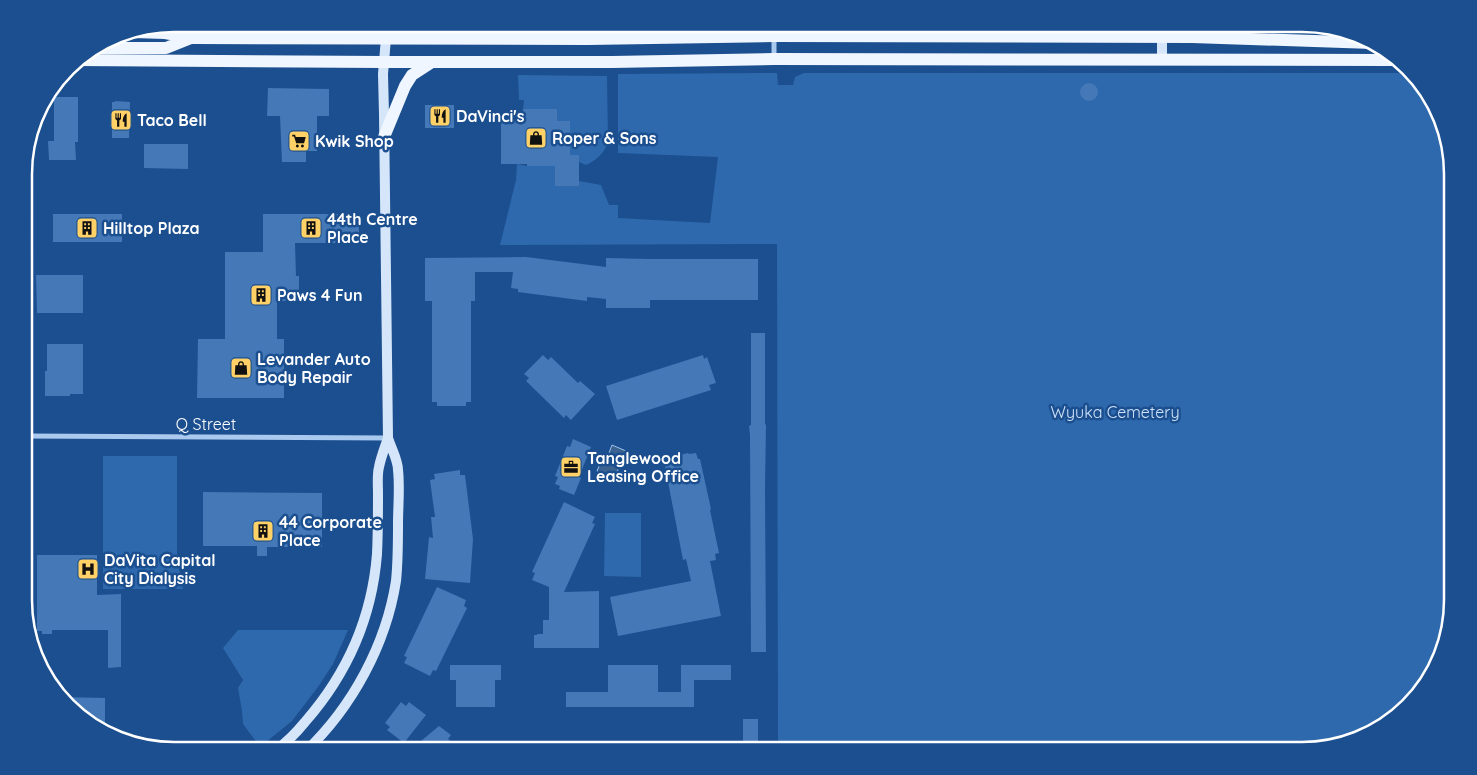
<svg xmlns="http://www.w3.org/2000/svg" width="1477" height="775" viewBox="0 0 1477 775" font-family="Quicksand,sans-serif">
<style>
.green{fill:#2e69ad}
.water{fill:#3c6290;stroke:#9cc4f0}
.building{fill:#4478b7}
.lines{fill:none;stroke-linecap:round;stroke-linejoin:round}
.street{stroke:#a9c9ee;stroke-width:5}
.secondary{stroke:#d6e6fa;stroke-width:10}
.primary{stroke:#f0f6ff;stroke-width:12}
.labels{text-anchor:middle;stroke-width:5;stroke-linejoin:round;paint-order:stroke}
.poi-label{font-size:16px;font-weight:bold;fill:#fff;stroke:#1b4f8f;text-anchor:start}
.park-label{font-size:16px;fill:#cfe3fa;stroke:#1b4f8f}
.street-label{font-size:16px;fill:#fff;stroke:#1b4f8f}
.rim{fill:none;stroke:#fff;stroke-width:2.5}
</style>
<rect width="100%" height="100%" fill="#1b4f8f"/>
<!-- green -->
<path class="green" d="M 1192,24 L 1302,24 L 1333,31 L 1200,25 Z
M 777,73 L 778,85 L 793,85 L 795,77 L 804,73 L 1408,73 L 1428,91 L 1452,155 L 1453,601 L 1438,667 L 1386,726 L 1312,751 L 778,751 L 777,244 L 500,245 L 516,180 L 517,164 L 527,166 L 555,165 L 556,186 L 579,186 L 579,181 L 601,185 L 609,205 L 618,205 L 618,218 L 710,223 L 718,157 L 618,153 L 618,74 Z
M 518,75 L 607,76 L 608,143 C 603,154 597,160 586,165 L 579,162 L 579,155 L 570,155 L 570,121 L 557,121 L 556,109 L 523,109 L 524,100 L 519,100 Z
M 177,456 L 177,557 L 183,589 L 103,589 L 103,456 Z
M 605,513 L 641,513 L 641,577 L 604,576 Z
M 238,630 L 348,630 L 333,664 L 318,687 L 292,721 L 260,747 L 243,724 L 242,711 L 238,688 L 243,680 L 223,648 Z"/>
<!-- water -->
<path class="water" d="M 612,445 L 626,451 L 617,472 L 620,474 L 618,480 L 597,471 L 600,464 L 604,466 Z"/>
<!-- building -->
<path class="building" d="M1080 92a9 9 0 1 1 18 0a9 9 0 1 1-18 0Z
M 268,88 L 329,89 L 329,116 L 317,116 L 317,151 L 306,151 L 306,162 L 282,162 L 280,116 L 267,116 Z
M 54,97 L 78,97 L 78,142 L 75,142 L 76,160 L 49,160 L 48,141 L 54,141 Z
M 115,101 L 130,102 L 129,138 L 112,138 L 112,102 L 115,102 Z
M 425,105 L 454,105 L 454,128 L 425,128 Z
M 523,109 L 557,109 L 557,121 L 570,121 L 570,155 L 579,155 L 579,186 L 555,186 L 555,166 L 527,166 L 527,164 L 501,164 L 501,120 L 523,120 Z
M 144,144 L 188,144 L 188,169 L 144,168 Z
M 53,214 L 122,214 L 122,242 L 53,242 Z
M 263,214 L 359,214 L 359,243 L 295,243 L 296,276 L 299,276 L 299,290 L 296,290 L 296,301 L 277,301 L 277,339 L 284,339 L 284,398 L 197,398 L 198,339 L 225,339 L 225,252 L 263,252 Z
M 526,257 L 606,267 L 606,258 L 650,259 L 758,259 L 758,300 L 650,300 L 650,308 L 606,308 L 606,299 L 587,297 L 587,301 L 518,292 L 518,289 L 511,288 L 513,272 L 475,272 L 475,301 L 471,301 L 471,402 L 466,402 L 466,406 L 437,406 L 437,402 L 432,402 L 432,301 L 425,301 L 425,258 Z
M 36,275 L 83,275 L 83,313 L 37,313 Z
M 751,333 L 765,333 L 765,424 L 766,425 L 765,488 L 766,652 L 751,652 L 750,435 L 749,426 L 751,425 Z
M 47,344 L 83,344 L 83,394 L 70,394 L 70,396 L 45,396 L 45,371 L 47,371 Z
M 543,355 L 548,360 L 551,357 L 578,383 L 580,381 L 595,394 L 571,420 L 566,415 L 564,418 L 526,381 L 529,378 L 524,374 Z
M 703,355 L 704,359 L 707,357 L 716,383 L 709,385 L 711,390 L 617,420 L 606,386 Z
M 573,439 L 591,447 L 579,477 L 581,478 L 574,495 L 559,489 L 560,486 L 555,484 L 558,477 L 555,476 L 567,446 L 570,447 Z
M 688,453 L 689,454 L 696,453 L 698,459 L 700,459 L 711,509 L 710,510 L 719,553 L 715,554 L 716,560 L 710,561 L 721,616 L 618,636 L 610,597 L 691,581 L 686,559 L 683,560 L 665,466 L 668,465 L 667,458 Z
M 460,470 L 460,475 L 465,475 L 473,539 L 470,583 L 425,579 L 429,537 L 433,538 L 431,517 L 435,517 L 430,480 L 435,479 L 434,474 Z
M 203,492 L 322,493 L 322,547 L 267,547 L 267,556 L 257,556 L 257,546 L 203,546 Z
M 564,502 L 595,517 L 592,523 L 595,524 L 564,592 L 599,591 L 599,648 L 534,648 L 534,635 L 537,635 L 537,634 L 543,634 L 543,620 L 549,620 L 549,587 L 532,580 L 535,573 L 532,572 Z
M 37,555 L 97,555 L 97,595 L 121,594 L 121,667 L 108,668 L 108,630 L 52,630 L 52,634 L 42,634 L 42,631 L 37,631 Z
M 437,587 L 466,600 L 464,606 L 467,608 L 436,671 L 433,670 L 430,676 L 404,663 L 407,657 L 404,656 Z
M 450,665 L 501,665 L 501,680 L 495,680 L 495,707 L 456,707 L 456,680 L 450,680 Z
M 608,665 L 658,665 L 658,692 L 681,692 L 681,665 L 731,665 L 731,680 L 694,680 L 694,707 L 566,707 L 566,692 L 608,692 Z
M 61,697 L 105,698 L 105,733 L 85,717 Z
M 401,702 L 406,706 L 409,702 L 426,715 L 404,743 L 387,730 L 390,727 L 385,723 Z
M 743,719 L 758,719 L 758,751 L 743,751 Z
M 439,726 L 451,735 L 448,739 L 452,742 L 445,751 L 409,751 Z"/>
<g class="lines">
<!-- street -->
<path class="street" d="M 194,24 L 194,37
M 774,24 L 774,59
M 386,38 L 387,24
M 25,436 L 388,438"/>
<!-- secondary -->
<path class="secondary" d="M 1162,60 L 1162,24
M 275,751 C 286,743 296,733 305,722 C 347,674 372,618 377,554 C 378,534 378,513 378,493 C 378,485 377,475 379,467 C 381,457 385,447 388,438
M 306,751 C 352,707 386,645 396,581 C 398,562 398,543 398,524 C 398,506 400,488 398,470 C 398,460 391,448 388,438 L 384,114 L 383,74 L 386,38"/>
<!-- primary -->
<path class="primary" d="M 134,32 L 165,33 L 194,38 L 588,39 L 774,36 L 1192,37 L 1373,43
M 97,48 L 166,48 L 191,38
M 76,60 L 384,62 L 612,62 L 774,59 L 1393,60
M 384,137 L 405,86 L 412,75 L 432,62"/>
</g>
<!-- icons -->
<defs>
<g id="restaurant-square" transform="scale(1.125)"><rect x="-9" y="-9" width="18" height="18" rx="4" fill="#ffd166" stroke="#1b4f8f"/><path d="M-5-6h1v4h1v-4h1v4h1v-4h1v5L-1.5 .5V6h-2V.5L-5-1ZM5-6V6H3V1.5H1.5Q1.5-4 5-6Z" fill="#111"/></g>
<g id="shop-square" transform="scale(1.125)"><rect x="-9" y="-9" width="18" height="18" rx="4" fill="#ffd166" stroke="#1b4f8f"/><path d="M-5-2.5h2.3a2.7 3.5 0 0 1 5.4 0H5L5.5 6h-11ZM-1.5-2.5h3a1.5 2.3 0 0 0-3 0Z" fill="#111"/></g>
<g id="supermarket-square" transform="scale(1.125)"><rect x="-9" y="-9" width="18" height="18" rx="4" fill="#ffd166" stroke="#1b4f8f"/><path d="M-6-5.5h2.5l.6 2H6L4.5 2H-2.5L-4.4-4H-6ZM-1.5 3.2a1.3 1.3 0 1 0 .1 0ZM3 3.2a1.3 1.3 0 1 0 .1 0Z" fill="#111"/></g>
<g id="building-square" transform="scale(1.125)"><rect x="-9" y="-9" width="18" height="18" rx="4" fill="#ffd166" stroke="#1b4f8f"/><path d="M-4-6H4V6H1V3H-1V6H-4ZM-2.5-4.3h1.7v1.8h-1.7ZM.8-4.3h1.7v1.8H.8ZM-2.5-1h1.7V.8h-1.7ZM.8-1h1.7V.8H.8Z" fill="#111"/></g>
<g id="office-square" transform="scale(1.125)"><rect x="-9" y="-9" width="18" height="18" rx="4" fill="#ffd166" stroke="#1b4f8f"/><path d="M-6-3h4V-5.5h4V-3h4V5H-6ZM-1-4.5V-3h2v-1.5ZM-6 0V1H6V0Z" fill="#111"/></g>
<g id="hospital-square" transform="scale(1.125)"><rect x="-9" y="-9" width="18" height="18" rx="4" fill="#ffd166" stroke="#1b4f8f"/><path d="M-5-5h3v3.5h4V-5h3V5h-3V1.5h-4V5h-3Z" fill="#111"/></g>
</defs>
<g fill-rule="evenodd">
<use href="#restaurant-square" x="440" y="116"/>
<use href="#restaurant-square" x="121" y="120"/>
<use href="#shop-square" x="536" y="138"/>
<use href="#supermarket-square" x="299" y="141"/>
<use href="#building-square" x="87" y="228"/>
<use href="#building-square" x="311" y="228"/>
<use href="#building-square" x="261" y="295"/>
<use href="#shop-square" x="241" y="368"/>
<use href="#office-square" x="571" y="467"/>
<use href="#building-square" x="263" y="531"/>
<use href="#hospital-square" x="88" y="569"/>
</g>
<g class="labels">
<!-- poi labels -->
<g class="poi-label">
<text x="456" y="122">DaVinci's</text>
<text x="137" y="126">Taco Bell</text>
<text x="552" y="144">Roper &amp; Sons</text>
<text x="315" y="147">Kwik Shop</text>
<text x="327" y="225">44th Centre<tspan x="327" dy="18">Place</tspan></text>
<text x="103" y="234">Hilltop Plaza</text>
<text x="277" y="301">Paws 4 Fun</text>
<text x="257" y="365">Levander Auto<tspan x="257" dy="18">Body Repair</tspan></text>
<text x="587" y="464">Tanglewood<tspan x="587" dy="18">Leasing Office</tspan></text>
<text x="279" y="528">44 Corporate<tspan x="279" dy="18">Place</tspan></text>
<text x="104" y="566">DaVita Capital<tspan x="104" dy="18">City Dialysis</tspan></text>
</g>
<!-- park labels -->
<g class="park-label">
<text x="1115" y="418">Wyuka Cemetery</text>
</g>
<!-- street labels -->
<g class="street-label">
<text x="206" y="430">Q Street</text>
</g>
</g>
<!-- crop -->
<path d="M0 0H1477V775H0ZM174 32H1302A142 142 0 0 1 1444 174V600A142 142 0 0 1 1302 742H174A142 142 0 0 1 32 600V174A142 142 0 0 1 174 32Z" fill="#1b4f8f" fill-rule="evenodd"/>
<path class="rim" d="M174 32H1302A142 142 0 0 1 1444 174V600A142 142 0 0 1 1302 742H174A142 142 0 0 1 32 600V174A142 142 0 0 1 174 32Z"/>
</svg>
